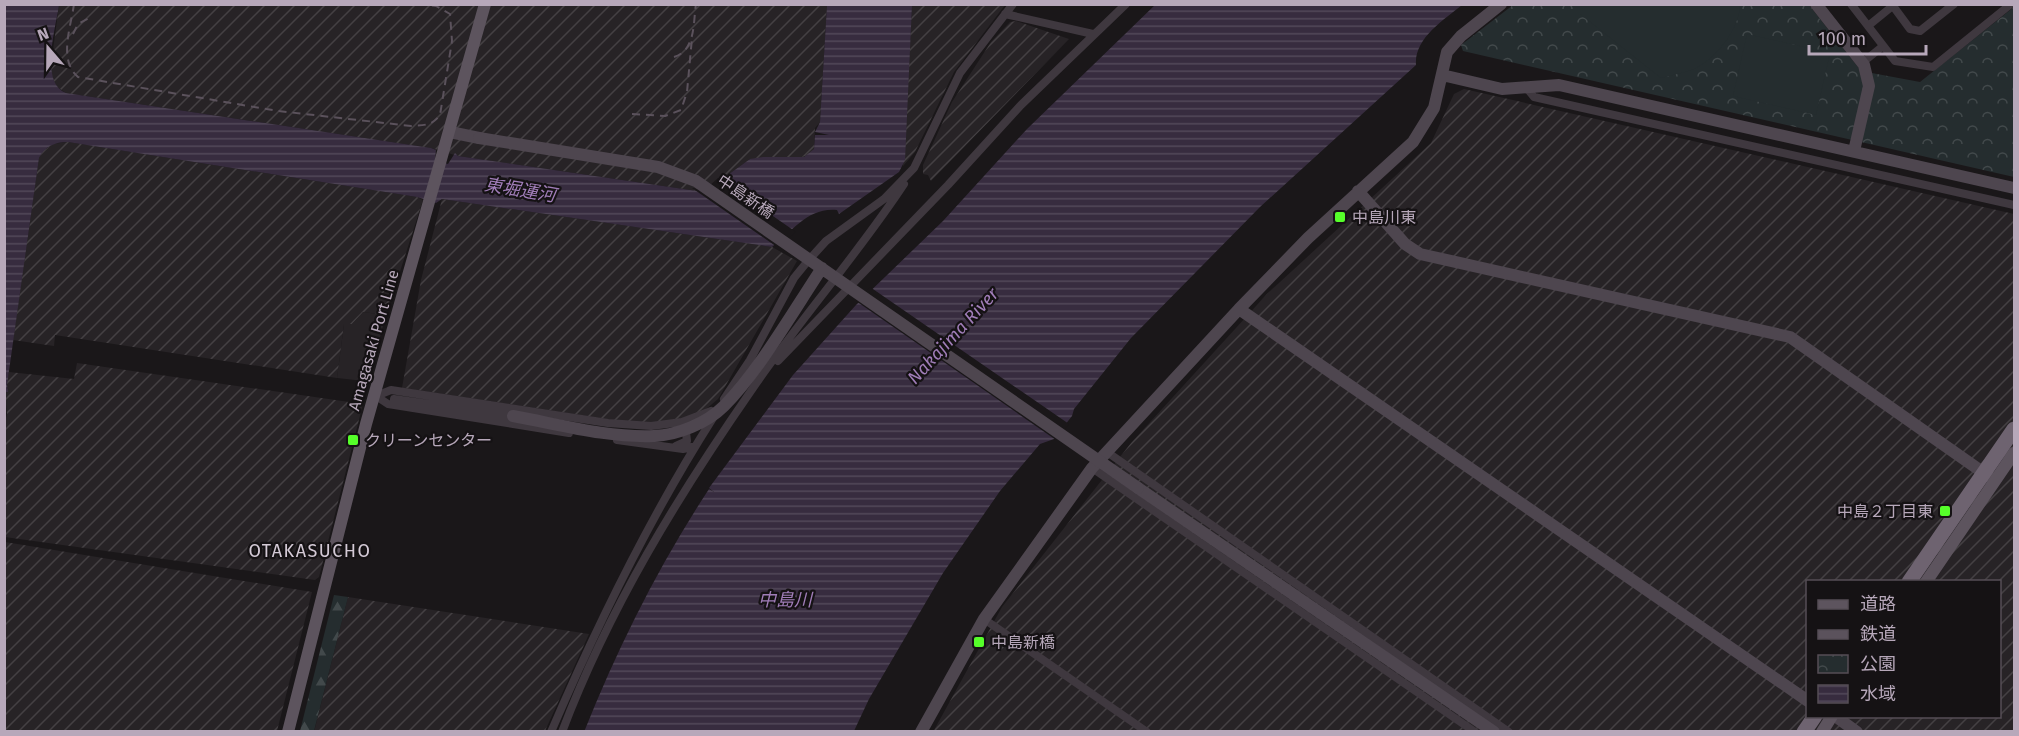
<svg xmlns="http://www.w3.org/2000/svg" width="2019" height="736" viewBox="0 0 2019 736" font-family="'Fira Sans','Noto Sans JP',sans-serif">
<style>
.built{fill:#272326}
.industrial{fill:url(#industrial-furrows);fill-rule:evenodd}
.forest{fill:url(#forest-firs)}
.park{fill:url(#park-crowns)}
.garden{fill:#252d2f}
.water{fill:url(#water-rules)}
.pier{fill:#1a1719}
.lines{fill:none;stroke-linecap:round;stroke-linejoin:round}
.street{stroke:#3f383f;stroke-width:8}
.secondary{stroke:#4e464f;stroke-width:12}
.primary{stroke:#5d545e;stroke-width:12}
.highway{stroke:#6e6370;stroke-width:15}
.rail{stroke:#5b525c;stroke-width:2;stroke-dasharray:8 6;stroke-linecap:butt}
.secondary-bridge{stroke:#4e464f;stroke-width:12}
.highway-bridge{stroke:#6e6370;stroke-width:15}
.poi-dot{fill:#56ff2a;stroke:#151214;stroke-width:2}
.labels{text-anchor:middle;stroke-width:4.5;stroke-linejoin:round;paint-order:stroke}
.street-label{font-size:16px;fill:#b7a8ba;stroke:#151214}
.poi-label{font-size:16px;fill:#b7a8ba;stroke:#151214;text-anchor:start}
.water-label{font-size:18px;font-style:italic;fill:#a07db8;stroke:#151214}
.neighbourhood-label{font-size:18px;letter-spacing:1.5px;fill:#d4cad6;stroke:#151214}
</style>
<defs>
<pattern id="industrial-furrows" width="10" height="10" patternUnits="userSpaceOnUse" patternTransform="scale(1.5)"><rect width="10" height="10" fill="#272326"/><path d="M-1 1l2-2M0 10L10 0M9 11l2-2" fill="none" stroke="#444043"/></pattern>
<pattern id="forest-firs" width="22" height="20" patternUnits="userSpaceOnUse" patternTransform="scale(1.5)"><rect width="22" height="20" fill="#252d2f"/><path d="M5 1l3.5 6h-7zM16 11l3.5 6h-7z" fill="#42494b"/></pattern>
<pattern id="park-crowns" width="20" height="18" patternUnits="userSpaceOnUse" patternTransform="scale(1.5)"><rect width="20" height="18" fill="#252d2f"/><path d="M2 6a3 3 0 1 1 6 0M12 15a3 3 0 1 1 6 0" fill="none" stroke="#42494b"/></pattern>
<pattern id="water-rules" width="6" height="5" patternUnits="userSpaceOnUse" patternTransform="scale(1.5)"><rect width="6" height="5" fill="#372c3f"/><path d="M0 2.5h6" fill="none" stroke="#524859"/></pattern>
</defs>
<rect width="100%" height="100%" fill="#1a1719"/>
<!-- built -->
<path class="built" d="M 363,312 L 386,315 L 369,378 L 364,381 L 337,378 L 344,324 L 352,324 Z"/>
<!-- industrial -->
<path class="industrial" d="M 59,5 L 827,5 L 820,122 L 815,128 L 814,149 L 809,155 L 799,158 L 750,159 L 704,192 L 458,156 L 431,148 L 66,93 L 57,87 L 50,73 Z
M 912,5 L 1005,5 L 954,72 L 915,152 L 903,166 Z
M 1016,21 L 1069,39 L 931,181 L 928,175 L 923,174 L 923,165 L 952,102 L 991,42 L 1010,22 Z
M 1464,89 L 2014,214 L 2014,731 L 933,732 L 1002,607 L 1131,443 L 1267,294 L 1431,143 L 1454,94 ZM 1808,582 L 2000,582 L 2000,716 L 1808,716 Z
M 68,142 L 417,197 L 423,200 L 386,315 L 363,312 L 352,324 L 344,324 L 337,378 L 55,335 L 54,346 L 13,340 L 39,158 L 43,151 L 53,144 Z
M 442,199 L 772,247 L 797,261 L 718,399 L 699,415 L 667,422 L 627,422 L 402,388 L 421,280 Z
M 77,363 L 363,404 L 319,577 L 315,580 L 5,537 L 4,426 L 7,414 L 4,385 L 9,390 L 6,385 L 9,372 L 74,379 Z
M 5,542 L 312,592 L 277,731 L 5,731 Z
M 348,597 L 589,634 L 545,731 L 314,732 Z"/>
<!-- forest -->
<path class="forest" d="M 334,595 L 348,597 L 314,731 L 300,731 Z"/>
<!-- park -->
<path class="park" d="M 1513,5 L 1809,5 L 1861,71 L 1920,82 L 2014,7 L 2014,177 L 1463,51 L 1461,45 Z"/>
<!-- garden -->
<path class="garden" d="M 1580,5 L 1740,5 C 1740,28 1715,60 1694,69 C 1683,73 1671,75 1661,78 L 1580,14 Z
M 1747,34 L 1830,53 L 1816,115 L 1733,96 Z"/>
<!-- water -->
<path class="water" d="M 4,5 L 59,5 C 56,27 39,83 66,93 L 431,148 L 436,150 L 435,160 L 448,164 L 455,153 L 458,156 L 704,192 L 750,159 L 763,157 L 804,157 L 814,149 L 815,135 L 829,135 L 815,132 L 820,122 L 827,5 L 912,5 L 905,160 L 899,172 L 839,214 L 837,210 C 808,207 793,231 772,247 L 442,199 L 436,203 L 417,197 L 68,142 C 55,142 45,146 39,158 L 7,385 L 8,392 L 5,392 L 4,385 Z
M 1155,5 L 1462,5 C 1444,20 1414,38 1416,65 L 1260,207 L 1131,338 L 1074,409 L 1072,416 L 1054,439 L 1040,444 L 1000,491 L 943,573 L 869,699 L 854,731 L 584,732 C 618,647 659,565 709,489 L 714,492 L 709,488 L 793,375 L 856,305 L 943,221 L 1027,129 Z"/>
<!-- pier -->
<path class="pier" d="M 718,178 L 796,232 L 777,247 L 692,188 L 706,189 Z
M 870,287 L 1069,424 L 1056,440 L 856,301 Z"/>
<g class="lines">
<!-- street -->
<path class="street" d="M 1851,4 L 1895,61 L 1933,67 L 2011,4
M 1893,6 L 1910,29 L 1920,31 L 1954,4
M 1005,14 L 1093,34
M 1868,26 L 1895,4
M 1862,63 L 1883,46
M 1525,86 L 1534,97 L 2014,205
M 778,361 L 948,185 L 1021,105 L 1126,4
M 376,396 L 391,390 L 608,423 L 651,426 L 682,422 L 711,411
M 376,396 L 388,404 L 569,433
M 394,399 L 513,416
M 724,399 L 750,360 L 794,278 L 807,262 L 826,241 L 884,199 L 914,168 L 960,73 L 1013,4
M 617,440 L 683,449 L 692,447
M 676,446 L 687,441 L 686,432 L 681,428
M 1107,452 L 1509,732
M 1092,468 L 1475,732
M 984,619 L 1147,732
M 551,732 C 598,623 650,517 713,418
M 562,732 C 609,608 678,496 753,388 C 801,318 858,254 904,184"/>
<!-- secondary -->
<path class="secondary" d="M 1816,4 L 1864,65 L 1869,86 L 1854,151
M 1442,75 L 1502,89 L 1559,85 L 2014,188
M 450,132 L 479,138
M 1358,191 L 1405,244 L 1420,254 L 1790,337 L 1991,478
M 1239,309 L 1808,701
M 1138,488 L 1494,732
M 1835,716 L 1857,732
M 921,732 L 984,619 L 1092,468 L 1239,309 L 1308,238 L 1413,142 L 1434,108 L 1447,52 L 1461,36 L 1501,4"/>
<!-- primary -->
<path class="primary" d="M 1926,582 L 2014,453
M 288,732 L 366,424 L 485,4
M 1822,732 L 1832,716"/>
<!-- highway -->
<path class="highway" d="M 1804,732 L 1815,716"/>
<!-- rail -->
<path class="rail" d="M 74,4 C 71,27 58,60 78,77 L 278,111 L 411,126 C 424,125 432,126 440,115 L 452,41 L 450,14 L 436,6 L 422,4
M 73,34 L 78,24 L 89,18
M 674,57 C 696,50 693,23 696,4
M 632,114 L 665,116 L 681,110 L 687,92 L 692,38"/>
<!-- secondary-bridge -->
<path class="secondary-bridge" d="M 479,138 L 658,167 L 696,181 L 1138,488
M 513,416 C 558,424 607,438 654,436 C 678,435 707,423 724,406 C 759,371 794,310 822,268"/>
<!-- highway-bridge -->
<path class="highway-bridge" d="M 1909,582 L 2014,429"/>
</g>
<!-- markers -->
<g class="poi-dot">
<rect x="1334" y="211" width="12" height="12" rx="3"/>
<rect x="347" y="434" width="12" height="12" rx="3"/>
<rect x="1939" y="505" width="12" height="12" rx="3"/>
<rect x="973" y="636" width="12" height="12" rx="3"/>
</g>
<g class="labels">
<!-- street labels -->
<g class="street-label">
<text transform="translate(746 196) rotate(34)" y="6">中島新橋</text>
<text transform="translate(373 340) rotate(-74)" y="6">Amagasaki Port Line</text>
</g>
<!-- poi labels -->
<g class="poi-label">
<text x="1352" y="223">中島川東</text>
<text x="365" y="446">クリーンセンター</text>
<text x="1933" y="517" text-anchor="end">中島２丁目東</text>
<text x="991" y="648">中島新橋</text>
</g>
<!-- water labels -->
<g class="water-label">
<text transform="translate(520 190) rotate(9)" y="6">東堀運河</text>
<text transform="translate(953 336) rotate(-47)" y="6">Nakajima River</text>
<text x="785" y="606">中島川</text>
</g>
<!-- neighbourhood labels -->
<g class="neighbourhood-label">
<text x="310" y="557">OTAKASUCHO</text>
</g>
</g>
<!-- border -->
<rect width="2019" height="736" fill="none" stroke="#b7a8ba" stroke-width="12"/>
<!-- legend -->
<rect x="1806" y="580" width="195" height="138" fill="#151214" stroke="#564e56" stroke-width="1.5"/>
<rect x="1818" y="600" width="30" height="9" fill="#5d545e" stroke="#564e56" stroke-width="1.5"/>
<text x="1860" y="610" font-size="18" fill="#b7a8ba">道路</text>
<rect x="1818" y="630" width="30" height="9" fill="#5b525c" stroke="#564e56" stroke-width="1.5"/>
<text x="1860" y="640" font-size="18" fill="#b7a8ba">鉄道</text>
<rect x="1818" y="655" width="30" height="18" fill="url(#park-crowns)" stroke="#564e56" stroke-width="1.5"/>
<text x="1860" y="670" font-size="18" fill="#b7a8ba">公園</text>
<rect x="1818" y="685" width="30" height="18" fill="url(#water-rules)" stroke="#564e56" stroke-width="1.5"/>
<text x="1860" y="700" font-size="18" fill="#b7a8ba">水域</text>
<!-- north arrow -->
<g transform="translate(48 48) rotate(340)" stroke="#151214" stroke-width="4.5" paint-order="stroke">
<path d="M0-4.5L10 22L0 15L-10 22Z" fill="#b7a8ba"/>
<text y="-9" font-size="16" font-weight="bold" text-anchor="middle" fill="#b7a8ba">N</text>
</g>
<!-- scale -->
<path d="M1809 45v9h117v-9" fill="none" stroke="#b7a8ba" stroke-width="3"/>
<text x="1818" y="45" font-size="18" fill="#b7a8ba" stroke="#151214" stroke-width="4.5" paint-order="stroke">100 m</text>
</svg>
